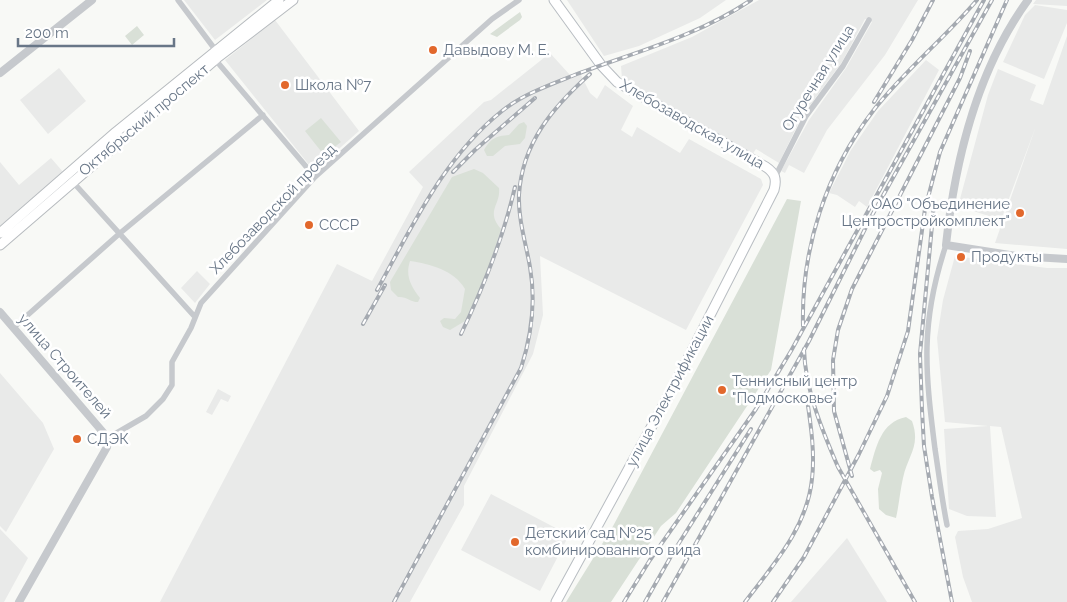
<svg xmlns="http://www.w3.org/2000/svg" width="1067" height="602" viewBox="0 0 1067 602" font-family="Raleway,sans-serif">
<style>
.built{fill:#e9eae9}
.green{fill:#d9e0d7}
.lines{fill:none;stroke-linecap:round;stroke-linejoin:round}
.secondary-casing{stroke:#b8bdc2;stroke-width:11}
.primary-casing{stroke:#b7bbbf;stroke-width:11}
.minor{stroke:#c6c9cd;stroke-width:5.5}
.tertiary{stroke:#c6c9cd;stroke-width:8}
.secondary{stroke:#fff;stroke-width:9}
.primary{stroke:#fff;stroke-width:9}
.rail-casing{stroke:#a5aab1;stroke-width:4}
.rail{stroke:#fff;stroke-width:2;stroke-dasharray:5.5;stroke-linecap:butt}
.poi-dot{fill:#e2682c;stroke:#fff;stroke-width:2}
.labels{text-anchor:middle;stroke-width:5;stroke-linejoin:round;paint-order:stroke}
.poi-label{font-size:15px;fill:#687687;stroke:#fff;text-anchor:start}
.street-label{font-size:15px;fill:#687687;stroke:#fff}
</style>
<rect width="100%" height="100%" fill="#f8f9f6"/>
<!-- built -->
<path class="built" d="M 184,0 L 267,0 L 215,40 Z
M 567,0 L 726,0 L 700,18 L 639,46 L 604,56 Z
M 759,0 L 918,0 L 885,55 L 827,130 L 804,173 L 789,165 L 785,173 L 781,171 L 809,120 L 846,68 L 872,22 L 865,19 L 842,62 L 802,116 L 779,163 L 756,149 L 752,155 L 622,79 L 621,66 L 692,37 Z
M 1036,0 L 1067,0 L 1067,6 L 1033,4 Z
M 1035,5 L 1067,10 L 1067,23 L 1044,79 L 1003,62 L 1025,15 Z
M 275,20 L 359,131 L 314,171 L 225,60 Z
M 1067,36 L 1067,249 L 995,243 L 1036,126 L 1001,220 L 961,207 L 960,199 L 988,95 L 998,69 L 1036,85 L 1030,100 L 1043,105 Z
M 550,53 L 570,75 L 579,71 L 590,93 L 597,99 L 605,85 L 633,106 L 621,130 L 632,137 L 637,127 L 680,153 L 689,139 L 761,179 L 763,185 L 686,330 L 540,256 L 543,315 L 533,354 L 464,486 L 464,505 L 410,602 L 160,602 L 337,264 L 372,281 L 423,187 L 409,172 L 484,102 L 491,100 Z
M 926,60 L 939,70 L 867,207 L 859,201 L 855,207 L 837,195 L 829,193 L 851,150 L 878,111 Z
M 59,68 L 86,101 L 48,134 L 20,100 Z
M 51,158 L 64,173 L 0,227 L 0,162 L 19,185 Z
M 955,256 L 1047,268 L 1067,268 L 1067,602 L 972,602 L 963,577 L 955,537 L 958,531 L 988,529 L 1022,518 L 1001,427 L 990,426 L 996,517 L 967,516 L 949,509 L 944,429 L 988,426 L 945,422 L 937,338 L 943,300 Z
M 197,271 L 210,284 L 195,303 L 181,288 Z
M 0,373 L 43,423 L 54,449 L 6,532 L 0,526 Z
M 218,389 L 231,396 L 228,402 L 221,399 L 212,415 L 206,412 Z
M 491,494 L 569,535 L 540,591 L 461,550 Z
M 0,529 L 28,558 L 4,602 L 0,602 Z
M 847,538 L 887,602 L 791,602 Z"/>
<!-- green -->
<path class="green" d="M 520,12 L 522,17 L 520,20 L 497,37 L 490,34 Z
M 137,26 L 144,35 L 132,45 L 125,36 Z
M 321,118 L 341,142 L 324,155 L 305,131 Z
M 524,122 L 527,126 L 525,138 L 520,144 L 505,146 L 493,156 L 487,156 L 484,150 C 491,138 496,136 509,135 L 519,124 Z
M 474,169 L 483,173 L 499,188 C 501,205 485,211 501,229 L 486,276 L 465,321 L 450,330 L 443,327 L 440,321 L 444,318 L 455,319 L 461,312 L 465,289 C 454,270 430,264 410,261 C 405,276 411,286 420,298 L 418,302 C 410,302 406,296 398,297 L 391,290 L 390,282 L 452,177 Z
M 787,199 L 801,201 L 771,370 L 676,513 L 661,526 L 611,602 L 566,602 L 612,528 Z
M 906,417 L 912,421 C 921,446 908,455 903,478 C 900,491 899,505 896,518 L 886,515 L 879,509 L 878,489 L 882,473 L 880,470 L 874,472 L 870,469 C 876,447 881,422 906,417 Z"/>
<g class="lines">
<!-- secondary casing -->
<g class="secondary-casing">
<path id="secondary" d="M 554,0 L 601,65 L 617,82 L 766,167 C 775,173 777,179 774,190 L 677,380 L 556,602"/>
</g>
<!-- primary casing -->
<g class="primary-casing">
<path id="primary" d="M 0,233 L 116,132 L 279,0
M 0,245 L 217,58 L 293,0"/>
</g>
<!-- minor -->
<path class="minor" d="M 178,0 L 217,52
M 213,57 L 315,177
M 775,177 L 806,116 L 843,66 L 869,20
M 72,181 L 195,317
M 946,245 C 920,323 925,370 935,449 C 939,475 942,500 947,525
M 13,328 L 119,234 L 263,115
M 108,438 L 146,416 L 163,399 L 172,385 L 172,362 L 191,328 L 201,303 L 315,177 L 492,19 L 519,0"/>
<!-- tertiary -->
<path class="tertiary" d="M 1028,0 C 977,70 955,160 946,245 L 1016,256 L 1067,259
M 0,73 L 92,0
M 0,312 L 108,438 L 107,447 L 19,602"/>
<!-- secondary -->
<use href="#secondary" class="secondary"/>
<!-- primary -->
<use href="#primary" class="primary"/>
<!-- rail casing -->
<g class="rail-casing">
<path id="rail" d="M 874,102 L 912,40 L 933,0
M 453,172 L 475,150 L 535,98
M 934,204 L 920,354 L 922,410 L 924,446 L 932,497 L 952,602
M 377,290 C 412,227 444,157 502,111 C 523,94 552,84 577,74 C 635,52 698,36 751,0
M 363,324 L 385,285
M 803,326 C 801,249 826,172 873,111 C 904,71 944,39 977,0
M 461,334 C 484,286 503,239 515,187
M 804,349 C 805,389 822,430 838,467 L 915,602
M 852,476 L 834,411 L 833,360 L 838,330 L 852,289 L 960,78 L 970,51
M 394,602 L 521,368 C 532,334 536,302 530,267 C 526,244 518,219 519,195 C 522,143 553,107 590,74
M 624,602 L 650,560 L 756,409 L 791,351 L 984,0
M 645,602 L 674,551 L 751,429
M 663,602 L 809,341 L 870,219 L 992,0
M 745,602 C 773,565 807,528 812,479 C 815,453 811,426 807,399
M 773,602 L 804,557 L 859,454 L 887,396 L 908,331 L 925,209 L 940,152 L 1007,0"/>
</g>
<!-- rail -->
<use href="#rail" class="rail"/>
</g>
<!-- markers -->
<g class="poi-dot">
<circle cx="433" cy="50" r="5"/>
<circle cx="285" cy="85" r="5"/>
<circle cx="1020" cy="213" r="5"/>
<circle cx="309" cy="225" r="5"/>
<circle cx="961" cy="257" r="5"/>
<circle cx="722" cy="390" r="5"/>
<circle cx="77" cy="439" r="5"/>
<circle cx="515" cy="542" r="5"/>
</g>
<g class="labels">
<!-- poi labels -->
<g class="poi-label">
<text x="443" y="55">Давыдову М. Е.</text>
<text x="295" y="90">Школа №7</text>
<text x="1010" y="209" text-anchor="end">ОАО "Объединение<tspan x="1010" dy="17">Центростройкомплект"</tspan></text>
<text x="319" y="230">СССР</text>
<text x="971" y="262">Продукты</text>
<text x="732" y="386">Теннисный центр<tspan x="732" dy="17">"Подмосковье"</tspan></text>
<text x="87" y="444">СДЭК</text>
<text x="525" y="538">Детский сад №25<tspan x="525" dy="17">комбинированного вида</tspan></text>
</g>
<!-- street labels -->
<g class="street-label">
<text transform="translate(818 78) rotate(-58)" y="5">Огуречная улица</text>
<text transform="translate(144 120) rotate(-40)" y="5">Октябрьский проспект</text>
<text transform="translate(692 124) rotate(30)" y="5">Хлебозаводская улица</text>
<text transform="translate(273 209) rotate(-46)" y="5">Хлебозаводской проезд</text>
<text transform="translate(65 366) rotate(49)" y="5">улица Строителей</text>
<text transform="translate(670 391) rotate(-62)" y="5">улица Электрификации</text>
</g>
</g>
<!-- scale -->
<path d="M18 38v8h156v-8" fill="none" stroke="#687687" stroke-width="2.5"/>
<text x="25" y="38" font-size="15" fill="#687687" stroke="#ffffff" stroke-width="4" paint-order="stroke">200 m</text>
</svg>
